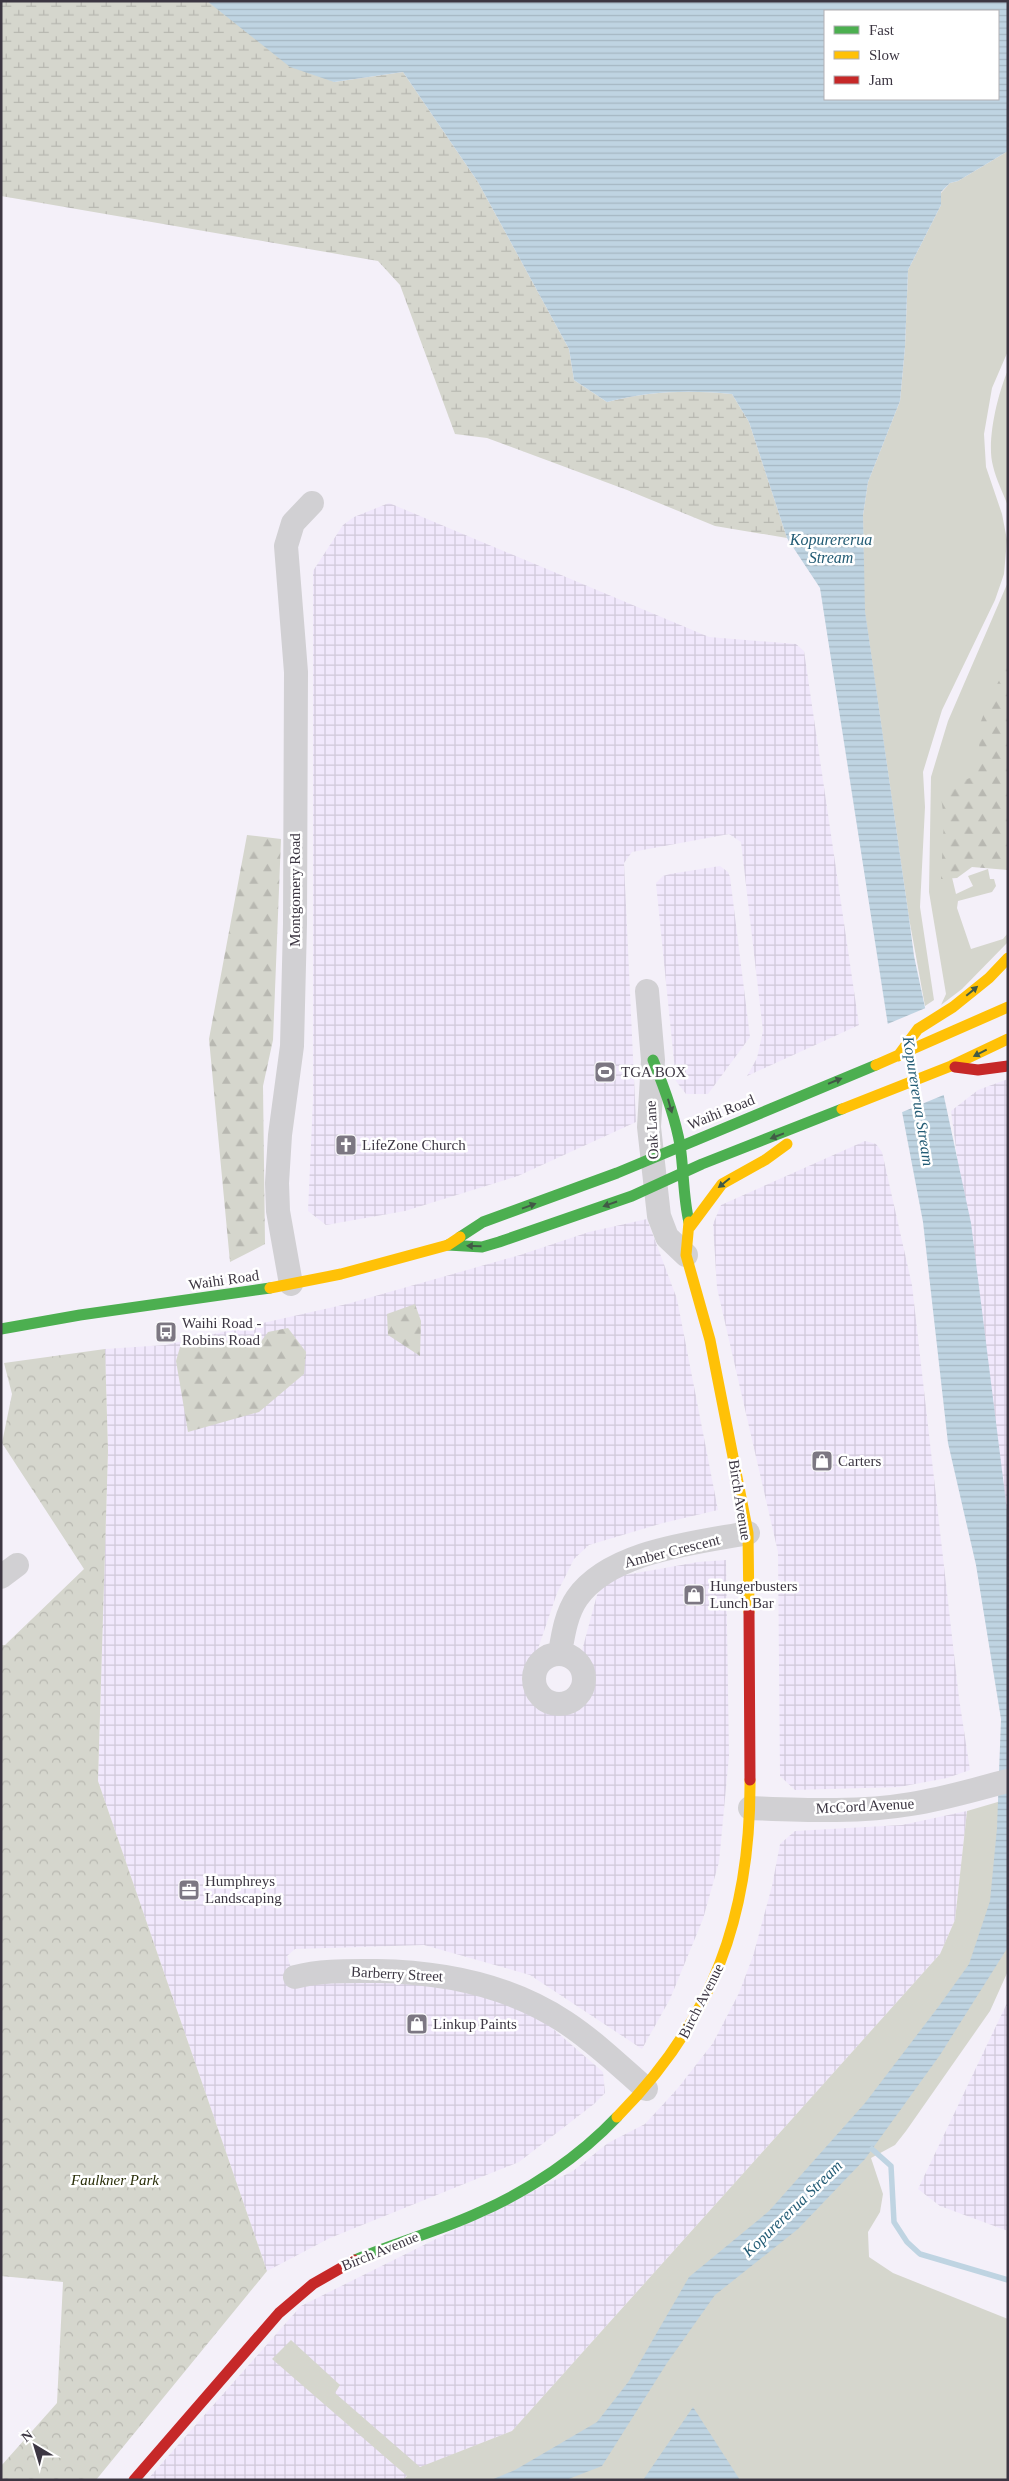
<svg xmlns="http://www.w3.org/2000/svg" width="1009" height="2481" viewBox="0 0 1009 2481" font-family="Georgia,serif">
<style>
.industrial{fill:url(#industrial-grid)}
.green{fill:#d5d6cd}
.forest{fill:url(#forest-firs)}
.wetland{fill:url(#wetland-marsh)}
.park{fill:url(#park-crowns)}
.water{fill:url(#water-rules);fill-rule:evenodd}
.pier{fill:#f4f0f9}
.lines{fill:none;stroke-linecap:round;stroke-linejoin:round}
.stream{stroke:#bfd4e2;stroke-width:5.5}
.street{stroke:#d1d0d3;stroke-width:24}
.fast{stroke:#4caf50;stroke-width:11}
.slow{stroke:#ffc107;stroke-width:11}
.jam{stroke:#c62828;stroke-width:11}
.oneway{fill:#415a46}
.labels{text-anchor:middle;stroke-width:5;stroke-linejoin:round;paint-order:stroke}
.street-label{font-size:15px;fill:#3c3642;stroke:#fff}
.poi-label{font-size:15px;fill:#3c3642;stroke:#fff;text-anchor:start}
.park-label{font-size:15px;font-style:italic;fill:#292e08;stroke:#fff}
.water-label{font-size:16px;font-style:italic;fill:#235c75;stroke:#fff}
</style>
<defs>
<pattern id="industrial-grid" width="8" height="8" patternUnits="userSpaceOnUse" patternTransform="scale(1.25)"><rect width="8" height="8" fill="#f1e8fc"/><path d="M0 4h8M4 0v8" fill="none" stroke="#d0c8d9"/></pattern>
<pattern id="forest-firs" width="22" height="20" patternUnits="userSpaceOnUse" patternTransform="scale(1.25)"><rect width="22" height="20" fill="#d5d6cd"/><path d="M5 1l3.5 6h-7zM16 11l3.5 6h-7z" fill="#b8b8b1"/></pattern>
<pattern id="wetland-marsh" width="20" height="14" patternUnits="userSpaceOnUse" patternTransform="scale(1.25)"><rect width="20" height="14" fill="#d5d6cd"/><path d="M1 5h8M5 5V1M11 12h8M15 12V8" fill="none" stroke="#b8b8b1"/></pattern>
<pattern id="park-crowns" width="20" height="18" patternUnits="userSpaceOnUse" patternTransform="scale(1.25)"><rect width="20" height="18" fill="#d5d6cd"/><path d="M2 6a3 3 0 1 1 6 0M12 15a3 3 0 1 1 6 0" fill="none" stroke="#b8b8b1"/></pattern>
<pattern id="water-rules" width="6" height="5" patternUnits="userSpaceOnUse" patternTransform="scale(1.25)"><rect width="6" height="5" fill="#bfd4e2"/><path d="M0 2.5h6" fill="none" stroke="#a5b7c3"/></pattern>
</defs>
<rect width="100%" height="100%" fill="#f4f0f9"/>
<!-- industrial -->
<path class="industrial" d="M 389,503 L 709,637 L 796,644 L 804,651 L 859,1025 L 747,1076 L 757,1058 L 763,1031 L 741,842 L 729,834 L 632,852 L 624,863 L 636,1122 L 518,1176 L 405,1211 L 326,1225 L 308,1211 L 313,1100 L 313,571 L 343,525 L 354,517 Z
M 720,866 L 728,872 L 730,877 L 750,1037 L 708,1094 L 686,1094 L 676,1081 L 656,883 L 663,876 L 670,874 Z
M 1008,1079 L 1008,1538 L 951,1111 L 978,1090 Z
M 865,1141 L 876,1144 L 882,1152 L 912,1285 L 959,1698 L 970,1770 L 947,1778 L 899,1787 L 795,1790 L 780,1776 L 778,1552 L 717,1288 L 713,1224 L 721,1205 Z
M 647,1219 L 677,1299 L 718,1510 L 663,1523 L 589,1545 L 574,1559 L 557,1593 L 528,1678 L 546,1700 L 565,1699 L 577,1669 L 597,1595 L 609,1578 L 698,1562 L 726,1560 L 729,1756 L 719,1862 L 703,1919 L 670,1999 L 642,2049 L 530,1975 L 424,1945 L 295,1949 L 287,1956 L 295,1979 L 409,1980 L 480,1990 L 537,2015 L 603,2072 L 605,2093 L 594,2104 L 519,2162 L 330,2238 L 267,2271 L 98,1781 L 108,1451 L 105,1349 L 166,1345 L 347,1304 L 520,1255 L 589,1232 Z
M 967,1811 L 955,1920 L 940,1954 L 512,2431 L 411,2471 L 403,2480 L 147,2480 L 301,2306 L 573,2171 L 608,2143 L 645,2124 L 678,2088 L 713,2043 L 739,1993 L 753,1956 L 772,1886 L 780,1844 L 795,1831 L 902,1825 Z
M 1008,2001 L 1008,2231 L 940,2206 L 918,2189 Z"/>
<!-- green -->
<path class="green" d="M 1008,151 L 1008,351 L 992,388 L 984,434 L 986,467 L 1002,514 L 1007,540 L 1004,574 L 995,600 L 942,710 L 923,772 L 925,807 L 920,907 L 934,1000 L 925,1006 L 909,918 L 864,606 L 863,515 L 868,482 L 900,401 L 905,347 L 908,270 L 941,205 L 941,193 L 950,183 L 958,181 Z
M 1008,370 L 1008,506 C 1003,493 996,479 993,466 C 986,441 998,393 1008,370 Z
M 1008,582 L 1008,853 L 950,869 L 956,894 L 973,886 L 968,876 L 988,869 L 990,879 L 994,879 L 996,886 L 992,892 L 958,901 L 957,908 L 971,949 L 1003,939 L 1008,933 L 1008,942 L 962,989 L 941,1005 L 946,994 L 929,892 L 931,777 L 948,721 Z
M 1008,1799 L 1008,1971 L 990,2011 L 906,2131 L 895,2145 L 871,2158 L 883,2194 L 880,2212 L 868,2232 L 869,2257 L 893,2273 L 1008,2319 L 1008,2480 L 403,2480 L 407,2476 L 272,2359 L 291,2340 L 340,2385 L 335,2393 L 420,2467 L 512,2431 L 940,1954 L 955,1920 L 967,1811 Z"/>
<!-- forest -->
<path class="forest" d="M 1008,663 L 1008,870 L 972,867 L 957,878 L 941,879 L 944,819 L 940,789 L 978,775 L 980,724 L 989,700 Z
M 247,835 L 281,839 L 273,1040 L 263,1086 L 265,1244 L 230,1262 L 209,1039 Z
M 415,1304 L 421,1321 L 420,1356 L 388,1335 L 387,1314 Z
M 288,1328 L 306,1352 L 304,1374 L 259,1412 L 188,1432 L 176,1361 L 180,1347 L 246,1338 L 259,1344 L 268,1332 Z"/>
<!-- wetland -->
<path class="wetland" d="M 1,1 L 207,1 L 334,82 L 403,72 L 478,182 L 569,349 L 574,380 L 607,402 C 651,391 687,390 732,394 L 749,422 L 787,538 L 715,526 L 627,490 L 487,438 L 455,434 L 400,285 L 378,261 L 1,196 Z"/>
<!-- park -->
<path class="park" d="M 105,1349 L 108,1451 L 98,1781 L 267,2271 L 96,2480 L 1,2480 L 1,2466 L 57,2403 L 63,2282 L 1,2276 L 1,1645 L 5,1645 L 84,1569 L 2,1443 L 12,1394 L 4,1363 Z"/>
<!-- water -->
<path class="water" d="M 207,1 L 1008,1 L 1008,151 L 958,181 L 950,183 L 941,192 L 941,205 L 908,270 L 905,347 L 900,401 L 868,482 L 863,515 L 865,611 L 909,918 L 914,956 L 971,1223 L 1008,1518 L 1008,1947 L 940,2055 L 865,2159 L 798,2229 L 715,2295 L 667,2363 L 602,2466 L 566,2480 L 491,2480 L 515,2470 L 597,2422 L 629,2381 L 689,2277 L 769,2211 L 865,2103 L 939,2006 L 969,1964 L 990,1901 L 997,1828 L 1001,1719 L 976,1565 L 948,1443 L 923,1222 L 899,1096 L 820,588 L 787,538 L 749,422 L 732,394 C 687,390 651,391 607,402 L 574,380 L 569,349 L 478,182 L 403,72 L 334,82 L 290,67 ZM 825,11 L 998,11 L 998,99 L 825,99 Z
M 693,2407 L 740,2480 L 643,2480 Z"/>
<!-- pier -->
<path class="pier" d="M 928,1007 L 946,1094 L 900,1113 L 885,1025 Z"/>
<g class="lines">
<!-- stream -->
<path class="stream" d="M 872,2149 L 891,2166 L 894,2222 L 907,2242 L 920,2254 L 1008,2280"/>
<!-- street -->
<path class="street" d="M 647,991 L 653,1060 L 649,1127 L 659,1216 L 667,1237 L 686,1255
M 291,1284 L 278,1211 L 277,1183 L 280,1135 L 292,1046 L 295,924 L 296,672 L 286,546 L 293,523 L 312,503
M 1,1577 L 17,1565
M 560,1653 C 563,1635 566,1614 577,1598 C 610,1551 694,1543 748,1533
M534 1679a25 25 0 1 1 50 0a25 25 0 1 1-50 0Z
M 750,1808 C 803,1810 858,1813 911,1804 C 944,1799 976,1789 1008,1781
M 295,1977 C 322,1970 349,1971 377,1971 C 443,1972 509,1985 565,2022 C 594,2041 620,2066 646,2089"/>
<!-- fast -->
<path class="fast" d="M 653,1060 C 664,1087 675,1116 680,1145 C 684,1171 683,1197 689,1222
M 460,1237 L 483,1222 L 617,1173 L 876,1065
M 448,1245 L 482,1247 L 499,1242 L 632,1196 L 702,1164 L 842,1109
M 1,1329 L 80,1315 L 270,1288
M 355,2260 C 396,2242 440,2231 480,2212 C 530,2190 579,2157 617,2117"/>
<!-- slow -->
<path class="slow" d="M 898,1056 L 918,1029 L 953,1007 L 989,978 L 1008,958
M 876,1065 L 1008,1007
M 842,1109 L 951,1066 L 1008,1039
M 689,1222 L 686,1255 L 710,1340 L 748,1533 L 749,1612
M 690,1227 L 722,1184 L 765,1160 L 787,1144
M 270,1288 L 341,1274 L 448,1245 L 460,1237
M 617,2117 C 713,2020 751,1916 750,1780"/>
<!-- jam -->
<path class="jam" d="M 955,1067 L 978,1070 L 1008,1066
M 749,1612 L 750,1780
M 134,2480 L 279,2313 L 313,2284 L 355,2260"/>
</g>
<!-- one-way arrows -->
<defs><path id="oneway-solid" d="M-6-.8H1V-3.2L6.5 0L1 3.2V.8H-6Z" transform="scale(1.25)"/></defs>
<g class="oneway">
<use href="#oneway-solid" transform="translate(972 991) rotate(-40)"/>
<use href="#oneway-solid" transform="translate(980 1053) rotate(153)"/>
<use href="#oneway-solid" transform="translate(835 1081) rotate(-22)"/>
<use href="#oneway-solid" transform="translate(670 1106) rotate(74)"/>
<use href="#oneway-solid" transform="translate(777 1136) rotate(159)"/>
<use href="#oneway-solid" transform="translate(724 1183) rotate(141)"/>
<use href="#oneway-solid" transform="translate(610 1204) rotate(161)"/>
<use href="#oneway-solid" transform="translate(529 1206) rotate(-20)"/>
<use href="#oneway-solid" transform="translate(474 1246) rotate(-178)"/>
</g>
<!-- icons -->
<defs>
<g id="stadium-square" transform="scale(1.125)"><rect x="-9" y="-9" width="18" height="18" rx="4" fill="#7c7782" stroke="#fff"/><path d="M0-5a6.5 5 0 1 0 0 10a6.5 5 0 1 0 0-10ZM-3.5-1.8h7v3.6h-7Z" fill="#fff"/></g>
<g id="church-square" transform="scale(1.125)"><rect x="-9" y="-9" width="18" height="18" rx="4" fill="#7c7782" stroke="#fff"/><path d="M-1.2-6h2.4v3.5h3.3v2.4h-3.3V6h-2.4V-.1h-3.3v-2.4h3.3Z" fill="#fff"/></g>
<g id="bus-square" transform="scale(1.125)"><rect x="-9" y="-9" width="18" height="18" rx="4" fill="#7c7782" stroke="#fff"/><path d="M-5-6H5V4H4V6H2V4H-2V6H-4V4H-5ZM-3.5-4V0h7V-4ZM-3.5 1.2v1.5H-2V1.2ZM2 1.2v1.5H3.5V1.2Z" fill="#fff"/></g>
<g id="shop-square" transform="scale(1.125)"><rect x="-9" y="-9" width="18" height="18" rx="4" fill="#7c7782" stroke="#fff"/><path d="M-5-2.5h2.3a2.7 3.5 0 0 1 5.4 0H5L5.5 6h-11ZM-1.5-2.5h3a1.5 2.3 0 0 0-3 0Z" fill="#fff"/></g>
<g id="office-square" transform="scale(1.125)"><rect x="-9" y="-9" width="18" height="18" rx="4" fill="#7c7782" stroke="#fff"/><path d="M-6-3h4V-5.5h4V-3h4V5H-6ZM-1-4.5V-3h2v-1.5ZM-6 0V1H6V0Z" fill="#fff"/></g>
</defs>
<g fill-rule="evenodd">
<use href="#stadium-square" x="605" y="1072"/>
<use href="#church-square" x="346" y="1145"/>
<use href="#bus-square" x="166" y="1332"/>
<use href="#shop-square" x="822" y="1461"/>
<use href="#shop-square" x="694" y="1595"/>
<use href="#office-square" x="189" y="1890"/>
<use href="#shop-square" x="417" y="2024"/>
</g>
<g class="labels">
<!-- street labels -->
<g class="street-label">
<text transform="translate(295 890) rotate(-90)" y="5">Montgomery Road</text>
<text transform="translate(721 1112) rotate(-22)" y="5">Waihi Road</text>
<text transform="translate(652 1130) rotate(-93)" y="5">Oak Lane</text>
<text transform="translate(224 1280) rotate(-8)" y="5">Waihi Road</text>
<text transform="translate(740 1500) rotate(81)" y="5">Birch Avenue</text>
<text transform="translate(672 1551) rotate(-14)" y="5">Amber Crescent</text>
<text transform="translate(865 1806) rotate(-3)" y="5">McCord Avenue</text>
<text transform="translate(397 1974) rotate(3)" y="5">Barberry Street</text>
<text transform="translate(701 2001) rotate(-63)" y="5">Birch Avenue</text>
<text transform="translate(380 2251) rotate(-22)" y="5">Birch Avenue</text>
</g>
<!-- poi labels -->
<g class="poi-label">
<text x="621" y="1077">TGA BOX</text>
<text x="362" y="1150">LifeZone Church</text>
<text x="182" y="1328">Waihi Road -<tspan x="182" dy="17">Robins Road</tspan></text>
<text x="838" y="1466">Carters</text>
<text x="710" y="1591">Hungerbusters<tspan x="710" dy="17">Lunch Bar</tspan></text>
<text x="205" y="1886">Humphreys<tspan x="205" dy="17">Landscaping</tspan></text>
<text x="433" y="2029">Linkup Paints</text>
</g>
<!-- park labels -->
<g class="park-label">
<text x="115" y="2185">Faulkner Park</text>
</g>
<!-- water labels -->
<g class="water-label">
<text x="831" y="545">Kopurererua<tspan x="831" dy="18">Stream</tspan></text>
<text transform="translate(919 1101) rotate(81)" y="6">Kopurererua Stream</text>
<text transform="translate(792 2208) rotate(-44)" y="6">Kopurererua Stream</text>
</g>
</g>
<!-- border -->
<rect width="1009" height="2481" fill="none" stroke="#3c3642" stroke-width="5"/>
<!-- legend -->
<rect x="824" y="10" width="175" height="90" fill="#ffffff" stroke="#b1afb3"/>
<rect x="834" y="26" width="25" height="8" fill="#4caf50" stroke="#b1afb3"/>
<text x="869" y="35" font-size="15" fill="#3c3642">Fast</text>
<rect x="834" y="51" width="25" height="8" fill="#ffc107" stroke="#b1afb3"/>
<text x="869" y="60" font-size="15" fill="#3c3642">Slow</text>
<rect x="834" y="76" width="25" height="8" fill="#c62828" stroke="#b1afb3"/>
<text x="869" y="85" font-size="15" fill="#3c3642">Jam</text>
<!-- north arrow -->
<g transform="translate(35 2446) rotate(322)" stroke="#ffffff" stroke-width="4" paint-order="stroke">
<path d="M0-4L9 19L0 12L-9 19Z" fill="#3c3642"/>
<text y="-8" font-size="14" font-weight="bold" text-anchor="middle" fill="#3c3642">N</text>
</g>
</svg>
